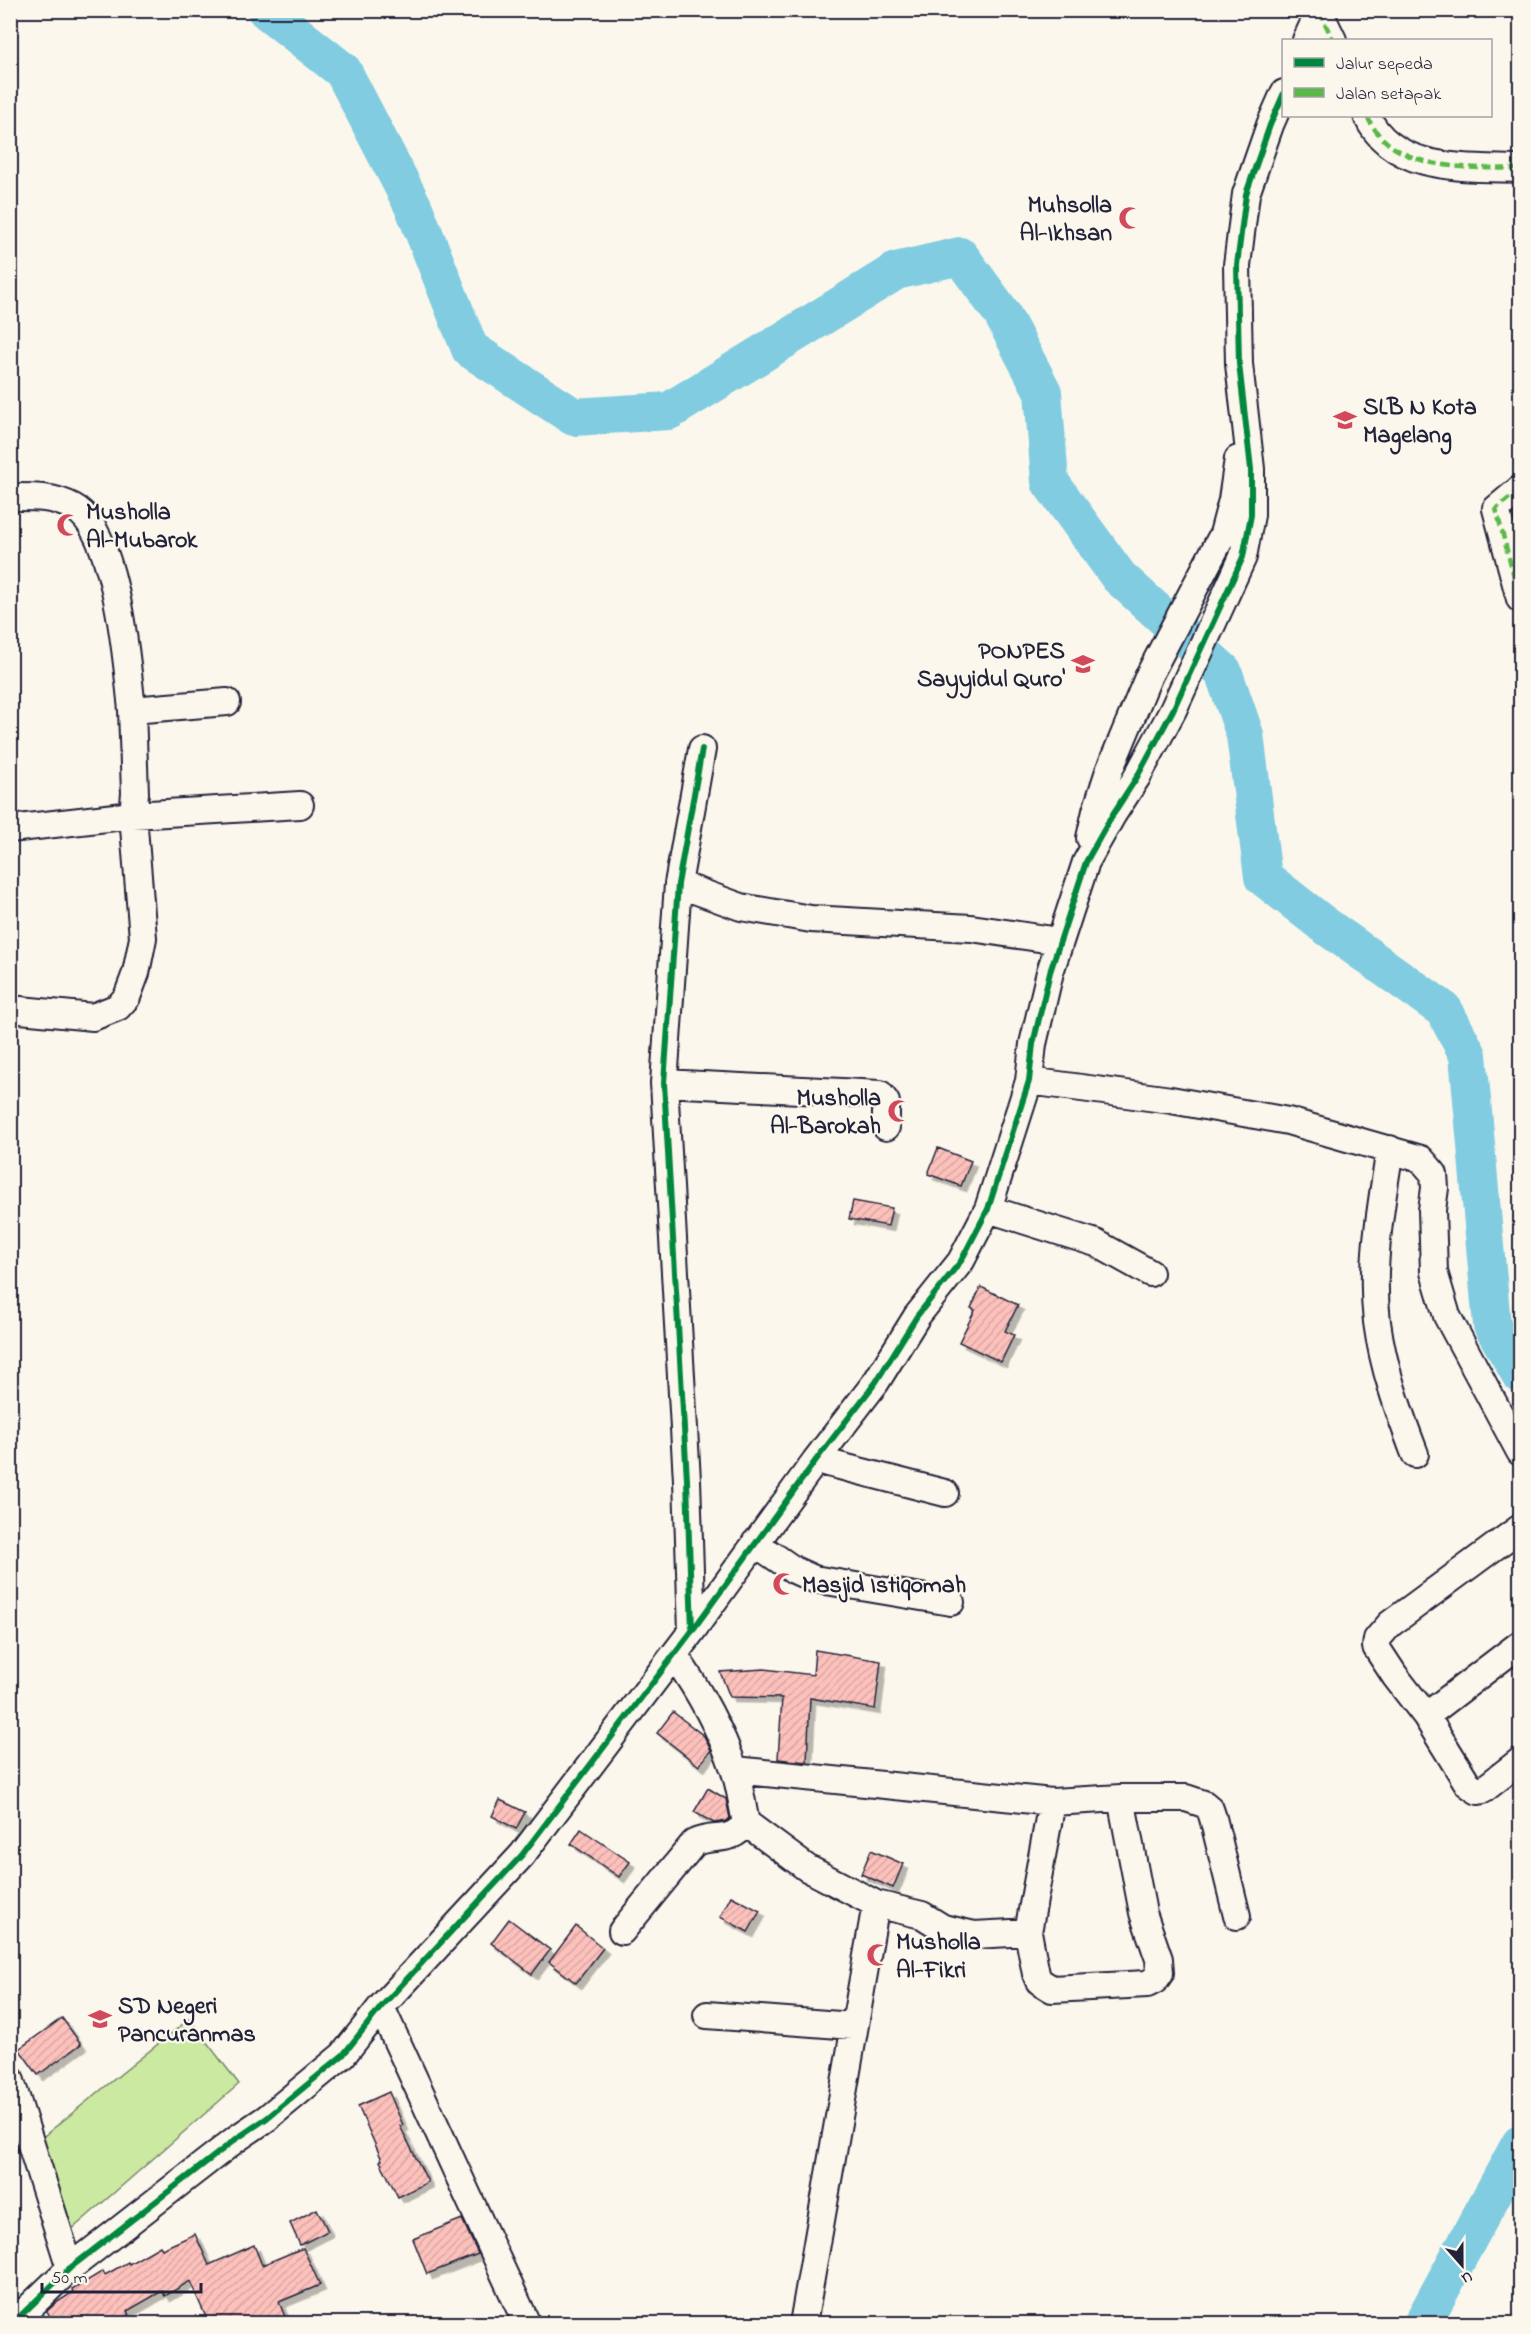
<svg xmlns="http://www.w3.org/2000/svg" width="1531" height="2334" viewBox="0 0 1531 2334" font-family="'Indie Flower',sans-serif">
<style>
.green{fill:#cbe9a0;stroke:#76866e;stroke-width:1.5}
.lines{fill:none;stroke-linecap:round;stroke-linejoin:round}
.river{stroke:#81cce0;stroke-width:38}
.building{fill:url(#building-hatch);stroke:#22223b;stroke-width:1.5;filter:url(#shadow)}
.minor-casing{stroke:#22223b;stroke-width:30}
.minor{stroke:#fbf7ec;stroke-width:26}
.quiet{stroke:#58b947;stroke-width:4.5;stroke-dasharray:9 4.5;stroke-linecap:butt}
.cycleway-casing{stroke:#fbf7ec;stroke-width:10}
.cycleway{stroke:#00873e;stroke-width:6}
.labels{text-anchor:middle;stroke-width:4.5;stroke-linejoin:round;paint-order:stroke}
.poi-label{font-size:24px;font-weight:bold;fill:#22223b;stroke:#fbf7ec;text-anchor:start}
</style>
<defs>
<pattern id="building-hatch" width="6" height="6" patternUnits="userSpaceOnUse" patternTransform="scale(1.5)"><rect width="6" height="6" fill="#fdc1bc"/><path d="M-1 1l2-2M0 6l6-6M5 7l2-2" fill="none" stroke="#d9a6a2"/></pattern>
<filter id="shadow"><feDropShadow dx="5.5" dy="5.5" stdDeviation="0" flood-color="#0004"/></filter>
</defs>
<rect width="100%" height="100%" fill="#fbf7ec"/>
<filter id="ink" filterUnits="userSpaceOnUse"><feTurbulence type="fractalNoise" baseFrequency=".0167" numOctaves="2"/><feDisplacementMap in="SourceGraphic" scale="12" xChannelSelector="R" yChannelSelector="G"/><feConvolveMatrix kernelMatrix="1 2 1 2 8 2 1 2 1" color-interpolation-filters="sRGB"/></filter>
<g filter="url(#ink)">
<!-- green -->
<path class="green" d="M 189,2019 L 239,2084 L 70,2231 L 39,2140 Z"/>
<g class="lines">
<!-- river -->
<path class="river" d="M 266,10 L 343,71 L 414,208 L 470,349 L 574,417 L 669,411 L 896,271 L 960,256 L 1001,312 L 1043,392 L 1050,482 L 1119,577 L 1223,671 L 1245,735 L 1263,877 L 1323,924 L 1444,1010 L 1468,1055 L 1492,1325 L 1520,1374
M 1422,2324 L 1520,2144"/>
</g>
<!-- building -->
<path class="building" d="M 938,1148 L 971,1161 L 961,1186 L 928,1174 Z
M 853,1201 L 892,1208 L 888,1226 L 849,1219 Z
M 981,1287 L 1018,1305 L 1005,1331 L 1014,1335 L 1001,1362 L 959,1342 L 975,1310 L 971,1308 Z
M 815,1650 L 881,1661 L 875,1709 L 810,1698 L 807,1762 L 778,1759 L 782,1698 L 730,1697 L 720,1672 L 764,1669 L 813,1675 Z
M 673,1712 L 704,1736 L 711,1750 L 699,1766 L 657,1733 Z
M 708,1788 L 726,1799 L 730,1818 L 727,1821 L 714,1823 L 694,1812 Z
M 500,1800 L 525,1812 L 516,1829 L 492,1816 Z
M 581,1829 L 630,1862 L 619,1877 L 571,1844 Z
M 871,1850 L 903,1864 L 893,1888 L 861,1874 Z
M 731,1896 L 760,1911 L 748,1932 L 720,1917 Z
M 509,1919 L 550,1950 L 532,1974 L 491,1943 Z
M 576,1926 L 603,1948 L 576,1983 L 549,1962 Z
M 62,2018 L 81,2044 L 38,2075 L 19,2049 Z
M 389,2092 L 403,2125 L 400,2126 L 428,2182 L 398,2197 L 380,2161 L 382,2160 L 358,2106 Z
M 317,2209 L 328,2231 L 300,2245 L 290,2223 Z
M 462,2219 L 478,2254 L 427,2274 L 413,2239 Z
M 195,2234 L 209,2265 L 254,2245 L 262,2265 L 303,2248 L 320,2285 L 279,2302 L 288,2324 L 209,2324 L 190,2281 L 165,2296 L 162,2291 L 127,2311 L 129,2315 L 116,2324 L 54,2324 L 47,2311 L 56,2303 L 73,2292 L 72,2290 L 103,2271 L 105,2275 L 128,2262 L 129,2264 L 160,2246 L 162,2249 Z"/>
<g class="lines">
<!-- minor casing -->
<g class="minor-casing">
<path id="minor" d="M 1319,11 L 1333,40
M 1306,40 L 1320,10
M 1367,116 C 1393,173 1467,167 1520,169
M 1520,489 L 1496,509 L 1520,599
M 10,497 C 32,497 53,496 73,507 C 117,530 127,664 132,710
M 10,829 L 133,815 L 135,793 L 132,710 L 227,702
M 1090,838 L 1096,811 L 1109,771 L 1149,675 L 1223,534 L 1232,500 L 1238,459
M 678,884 L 741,907 L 811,919 L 971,928 L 1059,941
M 10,1009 L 93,1017 L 118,1007 L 127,997 L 136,973 L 143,938 L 133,815 L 300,805
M 1029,1081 L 1171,1100 L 1288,1121 L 1421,1159 L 1434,1174 L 1435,1188 L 1432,1210 L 1434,1272 L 1447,1316 L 1520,1452
M 664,1083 L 880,1094 L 886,1102 L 886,1127
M 1390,1149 C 1381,1207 1370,1264 1377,1322 C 1383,1368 1399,1412 1415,1454
M 988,1209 L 1096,1243 L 1150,1273
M 816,1460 L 945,1493
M 1520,1528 L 1390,1624 L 1377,1639 L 1376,1647 L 1395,1676 L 1426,1716 L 1468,1784 L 1478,1791 L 1483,1790 L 1520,1761
M 755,1543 L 794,1570 L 814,1579 L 951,1602
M 692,1631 L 687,1480 L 664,1083 L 678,884 L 702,749
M 674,1655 C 698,1689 720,1728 734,1769 C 740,1785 742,1805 746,1823 L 807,1868 L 876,1904 L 803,2324
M 1426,1716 L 1520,1644
M 735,1770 L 1052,1802 L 1121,1798 L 1186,1798 L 1204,1804 L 1210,1809 L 1213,1818 L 1237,1916
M 876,1904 L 922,1915 L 943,1928 L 974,1935 L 1028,1932 L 1036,1974 L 1039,1981 L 1052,1989 L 1147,1984 L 1155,1980 L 1160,1973 L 1159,1959 L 1143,1913 L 1121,1798
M 622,1931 L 694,1843 C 715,1833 729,1845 746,1823
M 1028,1932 L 1052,1802
M 381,2007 L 527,2324
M 707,2015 L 853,2026
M 10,2078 L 70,2268
M 12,2324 L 70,2268 L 236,2139 L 267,2118 L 343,2055 L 381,2007 L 522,1855 L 692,1631 L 816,1460 L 876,1382 L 917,1316 L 961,1261 L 988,1209 L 1029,1081 L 1033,1044 L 1050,972 L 1086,862 L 1113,814 L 1137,777 L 1173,710 L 1243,557 L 1251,515 L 1251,469 L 1239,364 L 1237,265 L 1246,194 L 1270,125 L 1284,93"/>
</g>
<!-- minor -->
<use href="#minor" class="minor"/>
<!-- quiet -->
<path class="quiet" d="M 1319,11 L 1333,40
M 1367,116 C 1393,173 1467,167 1520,169
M 1520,489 L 1496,509 L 1520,599"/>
<!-- cycleway casing -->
<g class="cycleway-casing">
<path id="cycleway" d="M 692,1631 L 687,1480 L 664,1083 L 678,884 L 702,749
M 12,2324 L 70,2268 L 236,2139 L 267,2118 L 343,2055 L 381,2007 L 522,1855 L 692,1631 L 816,1460 L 876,1382 L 917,1316 L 961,1261 L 988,1209 L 1029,1081 L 1033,1044 L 1050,972 L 1086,862 L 1113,814 L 1137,777 L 1173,710 L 1243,557 L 1251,515 L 1251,469 L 1239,364 L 1237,265 L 1246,194 L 1270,125 L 1284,93"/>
</g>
<!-- cycleway -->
<use href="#cycleway" class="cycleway"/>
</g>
</g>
<!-- icons -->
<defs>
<g id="mosque-bare" transform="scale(1.8)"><path d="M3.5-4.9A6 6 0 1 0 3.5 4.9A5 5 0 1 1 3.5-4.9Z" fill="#d1495b" stroke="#fbf7ec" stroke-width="2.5" paint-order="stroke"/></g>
<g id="school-bare" transform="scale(1.8)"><path d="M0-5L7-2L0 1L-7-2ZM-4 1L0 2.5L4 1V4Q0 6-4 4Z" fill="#d1495b" stroke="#fbf7ec" stroke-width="2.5" paint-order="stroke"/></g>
</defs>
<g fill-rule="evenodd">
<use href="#mosque-bare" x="1130" y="218"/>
<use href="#school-bare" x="1345" y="420"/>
<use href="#mosque-bare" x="68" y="525"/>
<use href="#school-bare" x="1083" y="664"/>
<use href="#mosque-bare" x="899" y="1111"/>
<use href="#mosque-bare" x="784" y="1584"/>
<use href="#mosque-bare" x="878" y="1955"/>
<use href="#school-bare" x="100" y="2019"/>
</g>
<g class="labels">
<!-- poi labels -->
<g class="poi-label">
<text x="1112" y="212" text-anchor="end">Muhsolla<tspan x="1112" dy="28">Al-Ikhsan</tspan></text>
<text x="1363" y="414">SLB N Kota<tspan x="1363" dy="28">Magelang</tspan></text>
<text x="86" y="519">Musholla<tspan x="86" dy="28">Al-Mubarok</tspan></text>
<text x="1065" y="658" text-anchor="end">PONPES<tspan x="1065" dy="28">Sayyidul Quro'</tspan></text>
<text x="881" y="1105" text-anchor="end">Musholla<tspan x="881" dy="28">Al-Barokah</tspan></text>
<text x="802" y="1592">Masjid Istiqomah</text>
<text x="896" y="1949">Musholla<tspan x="896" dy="28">Al-Fikri</tspan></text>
<text x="118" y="2013">SD Negeri<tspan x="118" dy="28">Pancuranmas</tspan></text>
</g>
</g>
<!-- margin -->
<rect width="1531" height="2334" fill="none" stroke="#fbf7ec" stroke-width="36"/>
<rect x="18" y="18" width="1495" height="2298" fill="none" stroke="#22223b" stroke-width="2" filter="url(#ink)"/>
<!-- legend -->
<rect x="1282" y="39" width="210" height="78" fill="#fbf7ec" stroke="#a4a2a5" stroke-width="1.5"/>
<rect x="1294" y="58" width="30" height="9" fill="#00873e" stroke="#a4a2a5" stroke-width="1.5"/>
<text x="1336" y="69" font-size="18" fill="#22223b">Jalur sepeda</text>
<rect x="1294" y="88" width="30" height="9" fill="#58b947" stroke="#a4a2a5" stroke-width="1.5"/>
<text x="1336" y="99" font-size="18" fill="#22223b">Jalan setapak</text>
<!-- north arrow -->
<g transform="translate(1462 2265) rotate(159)" stroke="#fbf7ec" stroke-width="4.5" paint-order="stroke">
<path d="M0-4.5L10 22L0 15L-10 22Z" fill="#22223b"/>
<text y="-9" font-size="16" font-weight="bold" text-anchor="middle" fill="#22223b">U</text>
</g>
<!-- scale -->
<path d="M42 2283v9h159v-9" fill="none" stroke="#22223b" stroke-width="3"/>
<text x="51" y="2283" font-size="18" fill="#22223b" stroke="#fbf7ec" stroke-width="4.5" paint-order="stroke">50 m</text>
</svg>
